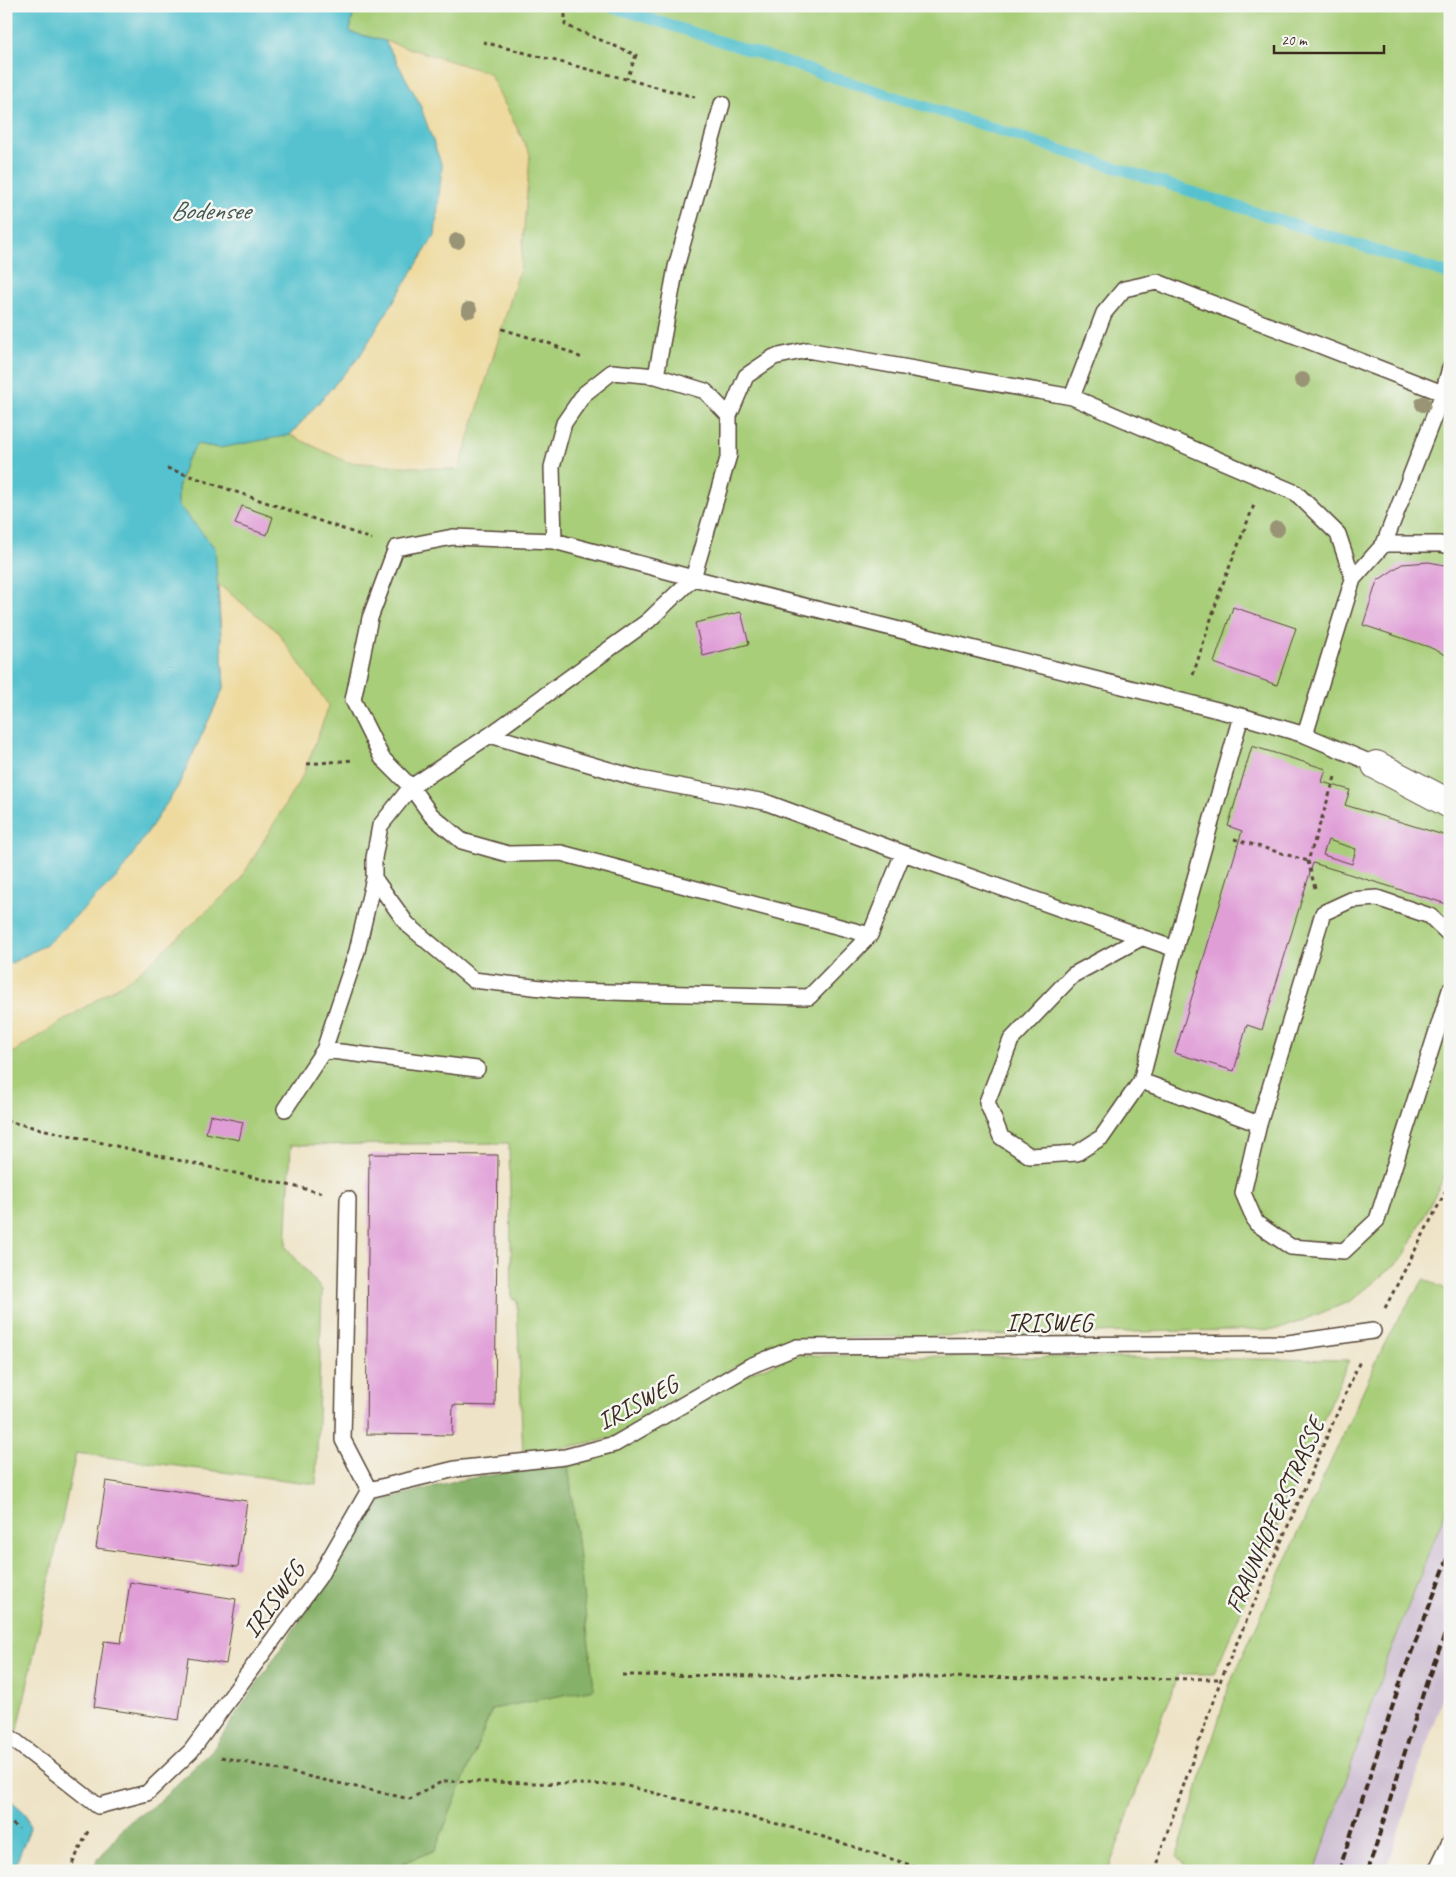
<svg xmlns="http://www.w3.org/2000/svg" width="1456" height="1877" viewBox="0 0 1456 1877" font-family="Caveat,sans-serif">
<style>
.industrial{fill:#cebed2}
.green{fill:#a8ce79;stroke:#727c4c}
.forest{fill:#86b169;stroke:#606e44}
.sand{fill:#eeda9e;stroke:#94825e}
.water{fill:#56c2cf;stroke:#487676}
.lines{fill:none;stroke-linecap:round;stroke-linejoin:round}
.stream{stroke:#56c2cf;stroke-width:11}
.building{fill:#e09ed7;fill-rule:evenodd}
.service-casing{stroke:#564637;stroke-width:18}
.minor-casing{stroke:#564637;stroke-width:30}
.path{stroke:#564637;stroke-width:3;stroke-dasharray:4 4;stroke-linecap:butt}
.service{stroke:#fff;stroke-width:15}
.minor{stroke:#fff;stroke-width:28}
.rail{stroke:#3b2a1e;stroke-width:4;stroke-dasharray:8 4;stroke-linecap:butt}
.tree{fill:#9a9476}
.labels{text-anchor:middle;stroke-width:5;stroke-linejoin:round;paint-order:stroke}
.street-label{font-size:25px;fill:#3b2a1e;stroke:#f6f6f2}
.water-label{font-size:26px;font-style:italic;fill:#435853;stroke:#f6f6f2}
</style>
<rect width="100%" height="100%" fill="#f6f6f2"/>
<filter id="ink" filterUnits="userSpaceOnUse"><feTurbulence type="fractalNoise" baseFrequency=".02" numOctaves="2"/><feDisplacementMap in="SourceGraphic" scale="10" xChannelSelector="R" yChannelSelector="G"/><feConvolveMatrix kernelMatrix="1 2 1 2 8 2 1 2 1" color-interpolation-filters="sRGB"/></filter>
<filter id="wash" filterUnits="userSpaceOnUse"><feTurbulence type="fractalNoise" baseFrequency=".0096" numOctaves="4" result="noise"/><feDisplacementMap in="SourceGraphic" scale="20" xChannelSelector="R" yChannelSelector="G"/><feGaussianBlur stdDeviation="1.12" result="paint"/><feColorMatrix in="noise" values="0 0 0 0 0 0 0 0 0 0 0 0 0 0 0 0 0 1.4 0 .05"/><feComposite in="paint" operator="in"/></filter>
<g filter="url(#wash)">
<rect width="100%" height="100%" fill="#eee3c6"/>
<!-- industrial -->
<path class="industrial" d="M 1450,1499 L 1450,1673 L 1386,1871 L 1315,1871 L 1385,1666 Z"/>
<!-- green -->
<path class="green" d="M 354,6 L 1450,6 L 1450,1165 L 1403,1258 L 1351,1301 L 1281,1329 L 797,1339 L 743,1362 L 614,1438 L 523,1456 L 517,1301 L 512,1299 L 509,1143 L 291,1145 L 286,1247 L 322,1290 L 316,1484 L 76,1453 L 18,1730 L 6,1721 L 6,966 L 48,943 L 215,548 L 178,505 L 178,488 L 186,461 L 197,444 L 220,448 L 350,32 Z
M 1424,1279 L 1450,1291 L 1450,1499 L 1385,1666 L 1315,1871 L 1190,1871 L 1177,1856 L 1229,1686 L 1382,1349 L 1396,1322 Z
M 800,1355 L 1349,1360 L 1214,1674 L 1178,1674 L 1108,1871 L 384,1871 L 435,1850 L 492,1709 L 594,1689 L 568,1463 L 619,1450 L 754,1371 Z"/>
<!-- forest -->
<path class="forest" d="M 568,1463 L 594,1689 L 492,1709 L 435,1850 L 384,1871 L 89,1871 L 125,1825 L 159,1802 L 214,1748 L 380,1501 L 455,1481 Z"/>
<!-- sand -->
<path class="sand" d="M 385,41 L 489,73 L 530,154 L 521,265 L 459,470 L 347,462 L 290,435 L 359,357 L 419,102 Z
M 218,584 L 277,631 L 329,706 L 304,773 L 239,882 L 137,974 L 6,1057 L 6,966 L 48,943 L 177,788 L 224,687 Z"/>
<!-- water -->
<path class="water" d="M 6,6 L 354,6 L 350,32 L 385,41 L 419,102 L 442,166 L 435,235 L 359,357 L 290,435 L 220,448 L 197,444 L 186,461 L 178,488 L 178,505 L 215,548 L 224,687 L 177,788 L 119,875 L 48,943 L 6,966 Z
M 6,1796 L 26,1814 L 30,1828 L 13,1871 L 6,1871 Z"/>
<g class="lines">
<!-- stream -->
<path class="stream" d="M 610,6 L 1446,273 L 1450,277"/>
</g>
<g id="blocks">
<!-- building -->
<path class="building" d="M 242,506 L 273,517 L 267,535 L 235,524 Z
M 1429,562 L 1450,566 L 1450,657 L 1429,647 L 1363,625 L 1377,581 L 1402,564 Z
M 1233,607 L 1296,628 L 1277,685 L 1214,663 Z
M 741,612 L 749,644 L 703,656 L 695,623 Z
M 1252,746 L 1326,769 L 1322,782 L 1350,790 L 1345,805 L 1450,837 L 1450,905 L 1313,863 L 1262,1030 L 1247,1025 L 1234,1071 L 1175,1053 L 1242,831 L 1228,826 ZM 1328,840 L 1356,849 L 1352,864 L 1323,855 Z
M 210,1115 L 243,1122 L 239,1140 L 206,1133 Z
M 369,1154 L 498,1155 L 495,1406 L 453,1405 L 452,1435 L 366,1434 Z
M 106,1481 L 247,1501 L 238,1567 L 96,1548 Z
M 130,1582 L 236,1599 L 226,1664 L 188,1658 L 179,1720 L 94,1707 L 104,1641 L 121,1643 Z"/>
</g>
</g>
<g filter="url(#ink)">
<use href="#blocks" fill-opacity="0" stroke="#564637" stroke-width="1"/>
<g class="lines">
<!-- service casing -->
<g class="service-casing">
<path id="service" d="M 656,376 L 676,267 L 722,104
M 1072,397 L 1296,493 L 1338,534 L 1353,579
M 729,416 L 746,376 L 774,357 L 807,350 L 1072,397 L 1104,313 L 1124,289 L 1157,282 L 1450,396
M 554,541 L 453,537 L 396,548 L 370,618 L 353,700 L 382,758 L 411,787 L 431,815 L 462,841 L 508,854 L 561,853 L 870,935
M 1384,544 L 1440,544 L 1450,546
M 490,735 L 640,779 L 765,802 L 903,853
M 1305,735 L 1353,579 L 1384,544 L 1443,393 L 1450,368
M 1450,935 L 1430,916 L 1377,898 L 1351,900 L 1323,913 L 1259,1124 L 1243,1193 L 1256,1223 L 1291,1247 L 1344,1251 L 1377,1220 L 1450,990
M 1141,938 L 1073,975 L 1011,1040 L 987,1102 L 1001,1137 L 1030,1156 L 1077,1153 L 1102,1137 L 1141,1081 L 1175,949 L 1241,716
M 1175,949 L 903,853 L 870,935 L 809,997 L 567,991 L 473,980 L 407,924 L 374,878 L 374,858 L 380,826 L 411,787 L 490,735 L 648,621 L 693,578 L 554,541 L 552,467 L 564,423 L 584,394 L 612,372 L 656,376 L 705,391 L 729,416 L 729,455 L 693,578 L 1241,716 L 1305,735 L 1376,765
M 324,1050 L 477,1069
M 1141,1081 L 1259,1124
M 285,1109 L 324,1050 L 357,951 L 374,878
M 348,1199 L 343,1440 L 369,1490
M 6,1734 L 98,1806 L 147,1793 L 191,1751 L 319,1577 L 369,1490 L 455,1469 L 565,1457 L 615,1444 L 750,1366 L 797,1347 L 1288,1343 L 1373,1331
M 1436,1871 L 1450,1842"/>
</g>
<!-- minor casing -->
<g class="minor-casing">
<path id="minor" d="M 1376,765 L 1450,804"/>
</g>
<!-- path -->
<path class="path" d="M 565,6 L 565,25 L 636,55 L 627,79
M 483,42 L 695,97
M 502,329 L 551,344 L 584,359
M 167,468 L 372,539
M 1193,675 L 1220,591 L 1254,505
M 307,764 L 354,760
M 1234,839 L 1308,861
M 1315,888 L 1308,861 L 1335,777
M 6,1121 L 323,1193
M 1385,1308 L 1450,1183
M 622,1675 L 1221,1679
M 221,1757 L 410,1799 L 443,1781 L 623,1785 L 805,1831 L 929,1871
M 6,1819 L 19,1829
M 69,1871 L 89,1829
M 1156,1871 L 1161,1850 L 1221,1679 L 1360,1361"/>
<!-- service -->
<use href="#service" class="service"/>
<!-- minor -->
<use href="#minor" class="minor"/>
<!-- rail -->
<path class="rail" d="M 1339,1871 L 1403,1674 L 1450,1553
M 1368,1871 L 1426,1684 L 1450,1621"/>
</g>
<!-- trees -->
<g class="tree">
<circle cx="457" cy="241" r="8"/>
<circle cx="469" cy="310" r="8"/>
<circle cx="1302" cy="380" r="8"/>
<circle cx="1423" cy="404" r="8"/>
<circle cx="1277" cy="529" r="8"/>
</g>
</g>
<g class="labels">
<!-- street labels -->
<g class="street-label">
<text x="1049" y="1331">IRISWEG</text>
<text transform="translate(637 1402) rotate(-28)" y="9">IRISWEG</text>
<text transform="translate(1274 1515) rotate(-66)" y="9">FRAUNHOFERSTRASSE</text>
<text transform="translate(273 1599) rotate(-54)" y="9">IRISWEG</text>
</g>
<!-- water labels -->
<g class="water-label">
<text x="210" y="219">Bodensee</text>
</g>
</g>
<!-- margin -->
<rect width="1456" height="1877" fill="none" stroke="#f6f6f2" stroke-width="25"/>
<!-- scale -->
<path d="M1274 45v8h110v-8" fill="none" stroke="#3b2a1e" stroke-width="2.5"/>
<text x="1281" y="45" font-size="15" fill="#3b2a1e" stroke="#f6f6f2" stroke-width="4" paint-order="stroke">20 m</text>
</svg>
